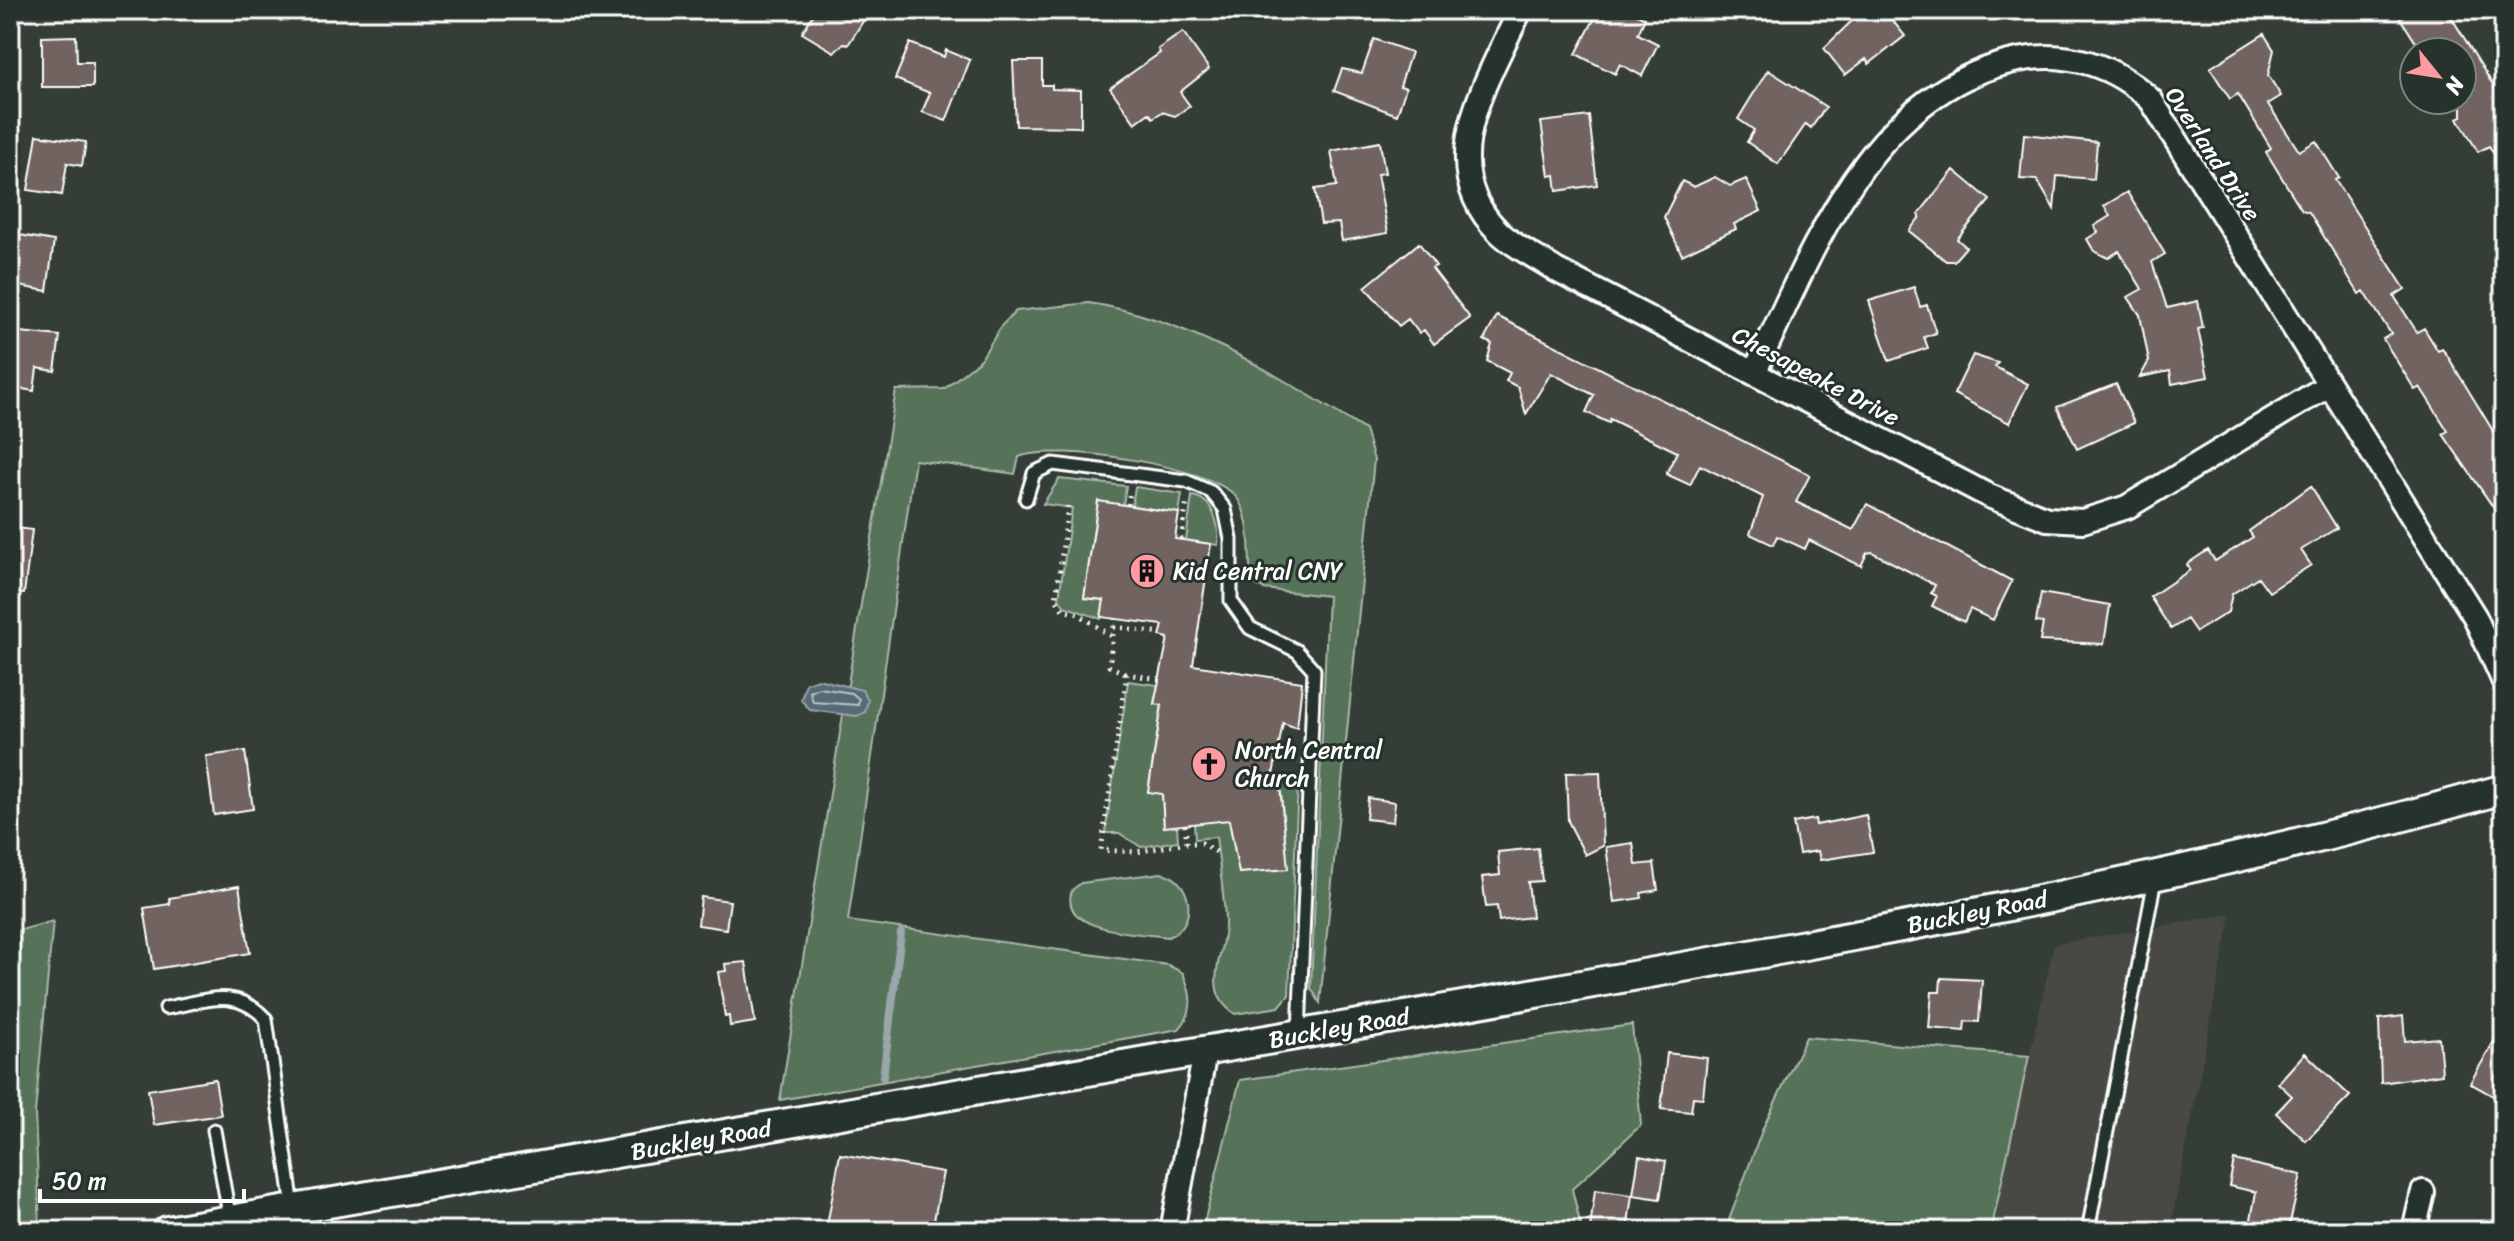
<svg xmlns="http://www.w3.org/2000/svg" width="2514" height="1241" viewBox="0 0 2514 1241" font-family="Sriracha,sans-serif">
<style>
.built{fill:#474943}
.green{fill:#57735a;stroke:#abb9ac;stroke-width:2}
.water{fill:#566b74;stroke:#9aa6ac;stroke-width:2}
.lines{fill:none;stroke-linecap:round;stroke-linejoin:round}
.shore{stroke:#bbc4c7;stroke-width:2}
.stream{stroke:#9aa6ac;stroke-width:8}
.building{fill:#71645e;stroke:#fff;stroke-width:2}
.service-casing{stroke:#fff;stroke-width:17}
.minor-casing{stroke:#fff;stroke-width:28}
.tertiary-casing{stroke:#fff;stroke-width:34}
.path{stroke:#fff;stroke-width:5;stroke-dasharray:2 6;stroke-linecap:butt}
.service{stroke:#26332d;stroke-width:11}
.minor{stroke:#26332d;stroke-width:22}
.tertiary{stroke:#26332d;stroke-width:28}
.labels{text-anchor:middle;stroke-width:6;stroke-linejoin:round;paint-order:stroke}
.street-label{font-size:24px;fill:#fff;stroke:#26332d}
.poi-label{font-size:24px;fill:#fff;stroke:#26332d;text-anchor:start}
</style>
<rect width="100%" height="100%" fill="#353d37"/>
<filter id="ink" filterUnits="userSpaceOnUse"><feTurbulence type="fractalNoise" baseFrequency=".0125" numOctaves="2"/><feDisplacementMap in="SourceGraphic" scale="16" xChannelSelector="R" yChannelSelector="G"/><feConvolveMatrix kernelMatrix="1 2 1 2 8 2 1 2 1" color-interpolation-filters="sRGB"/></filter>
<g filter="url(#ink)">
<!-- built -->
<path class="built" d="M 2231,914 L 2170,1231 L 1991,1231 L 2054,944 Z"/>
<!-- green -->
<path class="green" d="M 1089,303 C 1189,318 1280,377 1365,430 L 1374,460 L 1320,1003 L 1311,988 L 1328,596 L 1263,589 L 1251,582 C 1248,556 1253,520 1237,498 C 1214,466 1054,442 1019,457 L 1015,474 L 915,460 L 848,921 L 1168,965 L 1183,973 C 1192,994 1195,1012 1179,1029 L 780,1100 L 896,390 L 944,389 L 981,359 L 1002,325 L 1016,311 Z
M 1059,479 L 1126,486 L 1123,505 L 1098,502 L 1084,597 L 1104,600 L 1101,619 L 1064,606 L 1059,598 L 1072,508 L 1043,504 Z
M 1135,487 L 1182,494 L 1179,513 L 1132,506 Z
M 1192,496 C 1214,499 1220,526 1218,545 L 1186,540 Z
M 1128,681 L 1158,685 L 1154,704 L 1162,705 L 1148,792 L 1162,794 L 1164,827 L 1177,825 L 1178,841 L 1141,847 L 1119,833 L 1105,833 Z
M 1280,779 L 1298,782 L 1289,995 L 1279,1007 L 1235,1014 C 1198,990 1227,951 1225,920 C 1224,892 1219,864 1216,837 L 1195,839 L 1194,824 L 1228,815 L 1239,873 L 1287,869 Z
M 1161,873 C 1193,878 1199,926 1168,937 C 1141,933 1057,933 1072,890 L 1081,883 Z
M 53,921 L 35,1113 L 40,1227 L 10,1231 L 10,933 Z
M 1632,1025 L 1641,1125 L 1572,1189 L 1582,1231 L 1202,1231 L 1240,1080 Z
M 1806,1037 L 2029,1056 L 1991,1231 L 1725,1231 L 1763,1128 Z"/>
<!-- water -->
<path class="water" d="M 818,679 L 862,690 L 868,700 L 865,712 L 857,716 L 810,710 L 801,700 L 806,683 Z"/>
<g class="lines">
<!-- shore -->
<path class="shore" d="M 819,688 L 852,693 L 859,699 L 858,705 L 813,702 L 810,692 Z"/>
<!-- stream -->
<path class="stream" d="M 883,1077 L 901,933"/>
</g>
<!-- building -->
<path class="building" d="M 816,10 L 870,10 L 848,45 L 844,43 L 834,52 L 802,33 Z
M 1599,10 L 1630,10 L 1645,18 L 1638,34 L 1658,44 L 1642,76 L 1620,64 L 1615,74 L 1576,54 Z
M 1863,10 L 1884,10 L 1905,36 L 1869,64 L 1866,59 L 1845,75 L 1824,48 Z
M 2395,10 L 2447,10 L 2504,103 L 2504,170 L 2489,146 L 2478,152 L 2458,118 L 2462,116 L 2462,52 L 2422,52 Z
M 1183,32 L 1209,69 L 1180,92 L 1190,106 L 1175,116 L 1162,112 L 1153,118 L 1149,113 L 1135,123 L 1110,88 L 1160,53 L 1158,49 Z
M 2264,34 L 2274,50 L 2268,75 L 2281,96 L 2268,104 L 2299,151 L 2316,141 L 2339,178 L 2335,180 L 2405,289 L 2394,296 L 2417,332 L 2424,328 L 2438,351 L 2442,349 L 2447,355 L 2504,449 L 2504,523 L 2443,434 L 2448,431 L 2420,387 L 2415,390 L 2383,339 L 2391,334 L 2364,291 L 2359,294 L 2309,212 L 2302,210 L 2282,178 L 2266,152 L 2271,148 L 2238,94 L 2230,99 L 2210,68 Z
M 76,36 L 77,62 L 93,62 L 93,87 L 42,87 L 42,37 Z
M 1374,39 L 1411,52 L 1400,86 L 1406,88 L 1397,115 L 1334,91 L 1342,69 L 1362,73 Z
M 910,43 L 944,57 L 946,50 L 970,60 L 946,121 L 922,112 L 930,93 L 895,79 Z
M 1013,61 L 1042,61 L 1042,85 L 1052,85 L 1052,89 L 1081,90 L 1081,127 L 1016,126 Z
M 1768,70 L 1826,107 L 1811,128 L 1806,124 L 1778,164 L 1747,142 L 1754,130 L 1738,119 Z
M 1589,116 L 1597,185 L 1557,191 L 1555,175 L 1549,176 L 1541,122 Z
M 2024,134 L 2097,142 L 2094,179 L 2057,176 L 2054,209 L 2037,180 L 2020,179 Z
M 37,135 L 86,142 L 82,166 L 67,163 L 62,195 L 28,190 Z
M 1380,142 L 1385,173 L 1377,174 L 1388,233 L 1342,241 L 1339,223 L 1321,224 L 1315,189 L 1337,186 L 1331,151 Z
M 1954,170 L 1990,200 L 1957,239 L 1966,247 L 1954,261 L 1946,261 L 1909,231 L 1920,217 L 1918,215 Z
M 1715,177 L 1730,186 L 1746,179 L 1761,211 L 1734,224 L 1736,229 L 1682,255 L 1664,217 L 1682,181 L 1694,187 Z
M 2127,192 L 2165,254 L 2152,262 L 2167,308 L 2198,301 L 2203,328 L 2198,329 L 2208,377 L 2172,384 L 2170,371 L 2140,377 L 2149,361 L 2140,315 L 2128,297 L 2142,289 L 2119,251 L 2108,258 L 2094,251 L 2087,239 L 2098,232 L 2094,226 L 2110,216 L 2104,206 Z
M 20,235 L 54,241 L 47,291 L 13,285 Z
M 1419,243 L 1436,266 L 1432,268 L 1470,318 L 1434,344 L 1424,330 L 1419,333 L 1408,319 L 1399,326 L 1365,287 Z
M 1914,287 L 1920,307 L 1927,305 L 1936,333 L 1924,337 L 1928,348 L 1889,361 L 1869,301 Z
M 1497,316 L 1810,475 L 1796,502 L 1853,530 L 1867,504 L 2012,581 L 1993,620 L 1970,609 L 1964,622 L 1932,606 L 1937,596 L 1931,593 L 1935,585 L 1872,552 L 1867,553 L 1861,566 L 1809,540 L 1805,549 L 1777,536 L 1773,545 L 1750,534 L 1763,497 L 1700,465 L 1690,485 L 1666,474 L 1677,452 L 1610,419 L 1609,423 L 1586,412 L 1594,395 L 1551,373 L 1526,414 L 1518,387 L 1506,381 L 1510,373 L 1487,361 L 1492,344 L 1484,340 Z
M 10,331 L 60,336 L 55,371 L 37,368 L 34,391 L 10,387 Z
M 1973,355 L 1998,363 L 1995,367 L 2028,384 L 2009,423 L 1954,394 Z
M 2116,384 L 2134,423 L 2077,449 L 2057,407 Z
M 2311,486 L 2337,528 L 2301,550 L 2311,565 L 2269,592 L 2258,577 L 2232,594 L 2228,612 L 2196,632 L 2187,619 L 2171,629 L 2150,597 L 2190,570 L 2187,564 L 2208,550 L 2215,561 L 2253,537 L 2249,531 Z
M 1098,501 L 1179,513 L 1175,539 L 1211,544 L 1193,665 L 1302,682 L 1297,728 L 1283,723 L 1273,775 L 1279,776 L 1288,869 L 1239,873 L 1229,820 L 1164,827 L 1162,794 L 1148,792 L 1162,705 L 1154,704 L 1168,638 L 1160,636 L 1163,625 L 1101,617 L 1104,600 L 1084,598 Z
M 10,527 L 32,530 L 24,594 L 10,593 Z
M 2041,593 L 2110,605 L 2104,644 L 2040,641 L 2043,623 L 2036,622 Z
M 245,751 L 253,809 L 214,815 L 206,756 Z
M 1600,772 L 1603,846 L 1585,855 L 1568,821 L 1566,773 Z
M 1368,798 L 1395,802 L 1393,822 L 1366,819 Z
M 1866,815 L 1873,852 L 1820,860 L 1818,851 L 1799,854 L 1793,823 L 1815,819 L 1816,825 Z
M 1633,843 L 1636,865 L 1654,863 L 1658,890 L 1641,893 L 1642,898 L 1614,902 L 1606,847 Z
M 1538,848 L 1542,881 L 1528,882 L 1532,917 L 1499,921 L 1497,906 L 1486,907 L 1482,877 L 1500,875 L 1498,852 Z
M 239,886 L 250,953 L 154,969 L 144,908 L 170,904 L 169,898 Z
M 701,897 L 730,901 L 726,929 L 698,925 Z
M 746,962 L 755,1022 L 730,1026 L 729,1016 L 725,1017 L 718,972 L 726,971 L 725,964 Z
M 1941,978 L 1982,980 L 1979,1022 L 1965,1021 L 1964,1031 L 1929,1028 L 1932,992 L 1940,992 Z
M 2403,1016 L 2405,1041 L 2439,1038 L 2442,1074 L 2381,1083 L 2379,1019 Z
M 2504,1024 L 2504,1102 L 2470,1083 Z
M 1667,1053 L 1707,1058 L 1703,1098 L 1693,1097 L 1691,1112 L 1661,1109 Z
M 2305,1053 L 2350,1096 L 2306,1141 L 2276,1113 L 2292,1096 L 2278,1083 Z
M 215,1079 L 221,1115 L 154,1125 L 148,1090 Z
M 840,1154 L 943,1172 L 932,1231 L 826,1231 Z
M 1639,1156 L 1666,1161 L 1660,1199 L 1633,1195 Z
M 2234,1160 L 2301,1175 L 2288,1231 L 2250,1225 L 2256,1192 L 2229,1186 Z
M 1595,1190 L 1632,1195 L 1627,1231 L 1590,1228 Z"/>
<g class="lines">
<!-- service casing -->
<g class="service-casing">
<path id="service" d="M 1026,499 L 1034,473 L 1053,464 L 1186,481 L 1211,492 L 1225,509 L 1231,539 L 1231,601 L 1250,628 L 1297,651 L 1314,670 L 1299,1034
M 166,1008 C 206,1001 235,986 266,1019 L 293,1207
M 214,1130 L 230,1220
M 2088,1231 L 2155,879"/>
</g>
<!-- minor casing -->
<g class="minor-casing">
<path id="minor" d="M 1520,10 C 1489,79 1430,165 1499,232 C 1514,247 1538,258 1556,270 L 1989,496 L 2047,519 L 2083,521 L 2127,507 L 2329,385
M 1754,373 C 1812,252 1869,91 2018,60 C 2067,50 2114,65 2151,100 L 2475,617 L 2504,682
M 1172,1231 L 1205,1052
M 2414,1231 L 2423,1192"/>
</g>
<!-- tertiary casing -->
<g class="tertiary-casing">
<path id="tertiary" d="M 167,1231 C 588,1161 1008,1086 1428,1012 C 1789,948 2151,889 2504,789"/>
</g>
<!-- path -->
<path class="path" d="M 1128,505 L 1130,491
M 1068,506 L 1056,599 L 1063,610 L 1078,614 L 1113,637
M 1181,539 L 1187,501
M 1115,618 L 1109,666 L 1127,674
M 1114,627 L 1161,633
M 1159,679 L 1127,674 L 1101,850 L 1136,852 L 1187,843
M 1185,825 L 1187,843 L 1202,843 L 1218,853"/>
<!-- service -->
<use href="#service" class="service"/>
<!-- minor -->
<use href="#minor" class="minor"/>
<!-- tertiary -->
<use href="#tertiary" class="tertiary"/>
</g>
</g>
<!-- icons -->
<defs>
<g id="building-disc" transform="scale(1.8)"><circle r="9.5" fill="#ff9aa2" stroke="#26332d"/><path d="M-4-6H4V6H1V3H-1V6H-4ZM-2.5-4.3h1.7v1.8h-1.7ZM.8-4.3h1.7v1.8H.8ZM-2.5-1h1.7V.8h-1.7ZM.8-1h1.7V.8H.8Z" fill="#111"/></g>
<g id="church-disc" transform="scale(1.8)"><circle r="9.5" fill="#ff9aa2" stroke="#26332d"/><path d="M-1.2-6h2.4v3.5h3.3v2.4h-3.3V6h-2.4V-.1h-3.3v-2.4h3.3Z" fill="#111"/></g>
</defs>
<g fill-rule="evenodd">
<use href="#building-disc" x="1147" y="571"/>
<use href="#church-disc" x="1209" y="764"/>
</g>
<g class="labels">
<!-- street labels -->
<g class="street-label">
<text transform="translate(2213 154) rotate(57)" y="8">Overland Drive</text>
<text transform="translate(1816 376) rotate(28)" y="8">Chesapeake Drive</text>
<text transform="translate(1977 912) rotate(-11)" y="8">Buckley Road</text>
<text transform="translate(1339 1028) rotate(-10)" y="8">Buckley Road</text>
<text transform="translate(701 1140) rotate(-10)" y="8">Buckley Road</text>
</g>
<!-- poi labels -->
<g class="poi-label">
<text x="1173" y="579">Kid Central CNY</text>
<text x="1235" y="758">North Central<tspan x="1235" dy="28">Church</tspan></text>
</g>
</g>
<!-- margin -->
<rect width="2514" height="1241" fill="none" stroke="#26332d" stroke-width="40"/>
<rect x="20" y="20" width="2474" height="1201" fill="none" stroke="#fff" stroke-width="3" filter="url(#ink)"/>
<!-- north arrow -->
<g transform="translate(2438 76) rotate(120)"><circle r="38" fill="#26332d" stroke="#7d8581" stroke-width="2"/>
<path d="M0-6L14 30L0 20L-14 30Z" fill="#ff9aa2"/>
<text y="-12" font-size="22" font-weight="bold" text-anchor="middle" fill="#ffffff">N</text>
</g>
<!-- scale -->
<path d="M40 1189v12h204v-12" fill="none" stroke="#ffffff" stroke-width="4"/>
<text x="52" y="1189" font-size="24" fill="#ffffff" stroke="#26332d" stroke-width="6" paint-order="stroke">50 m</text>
</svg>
